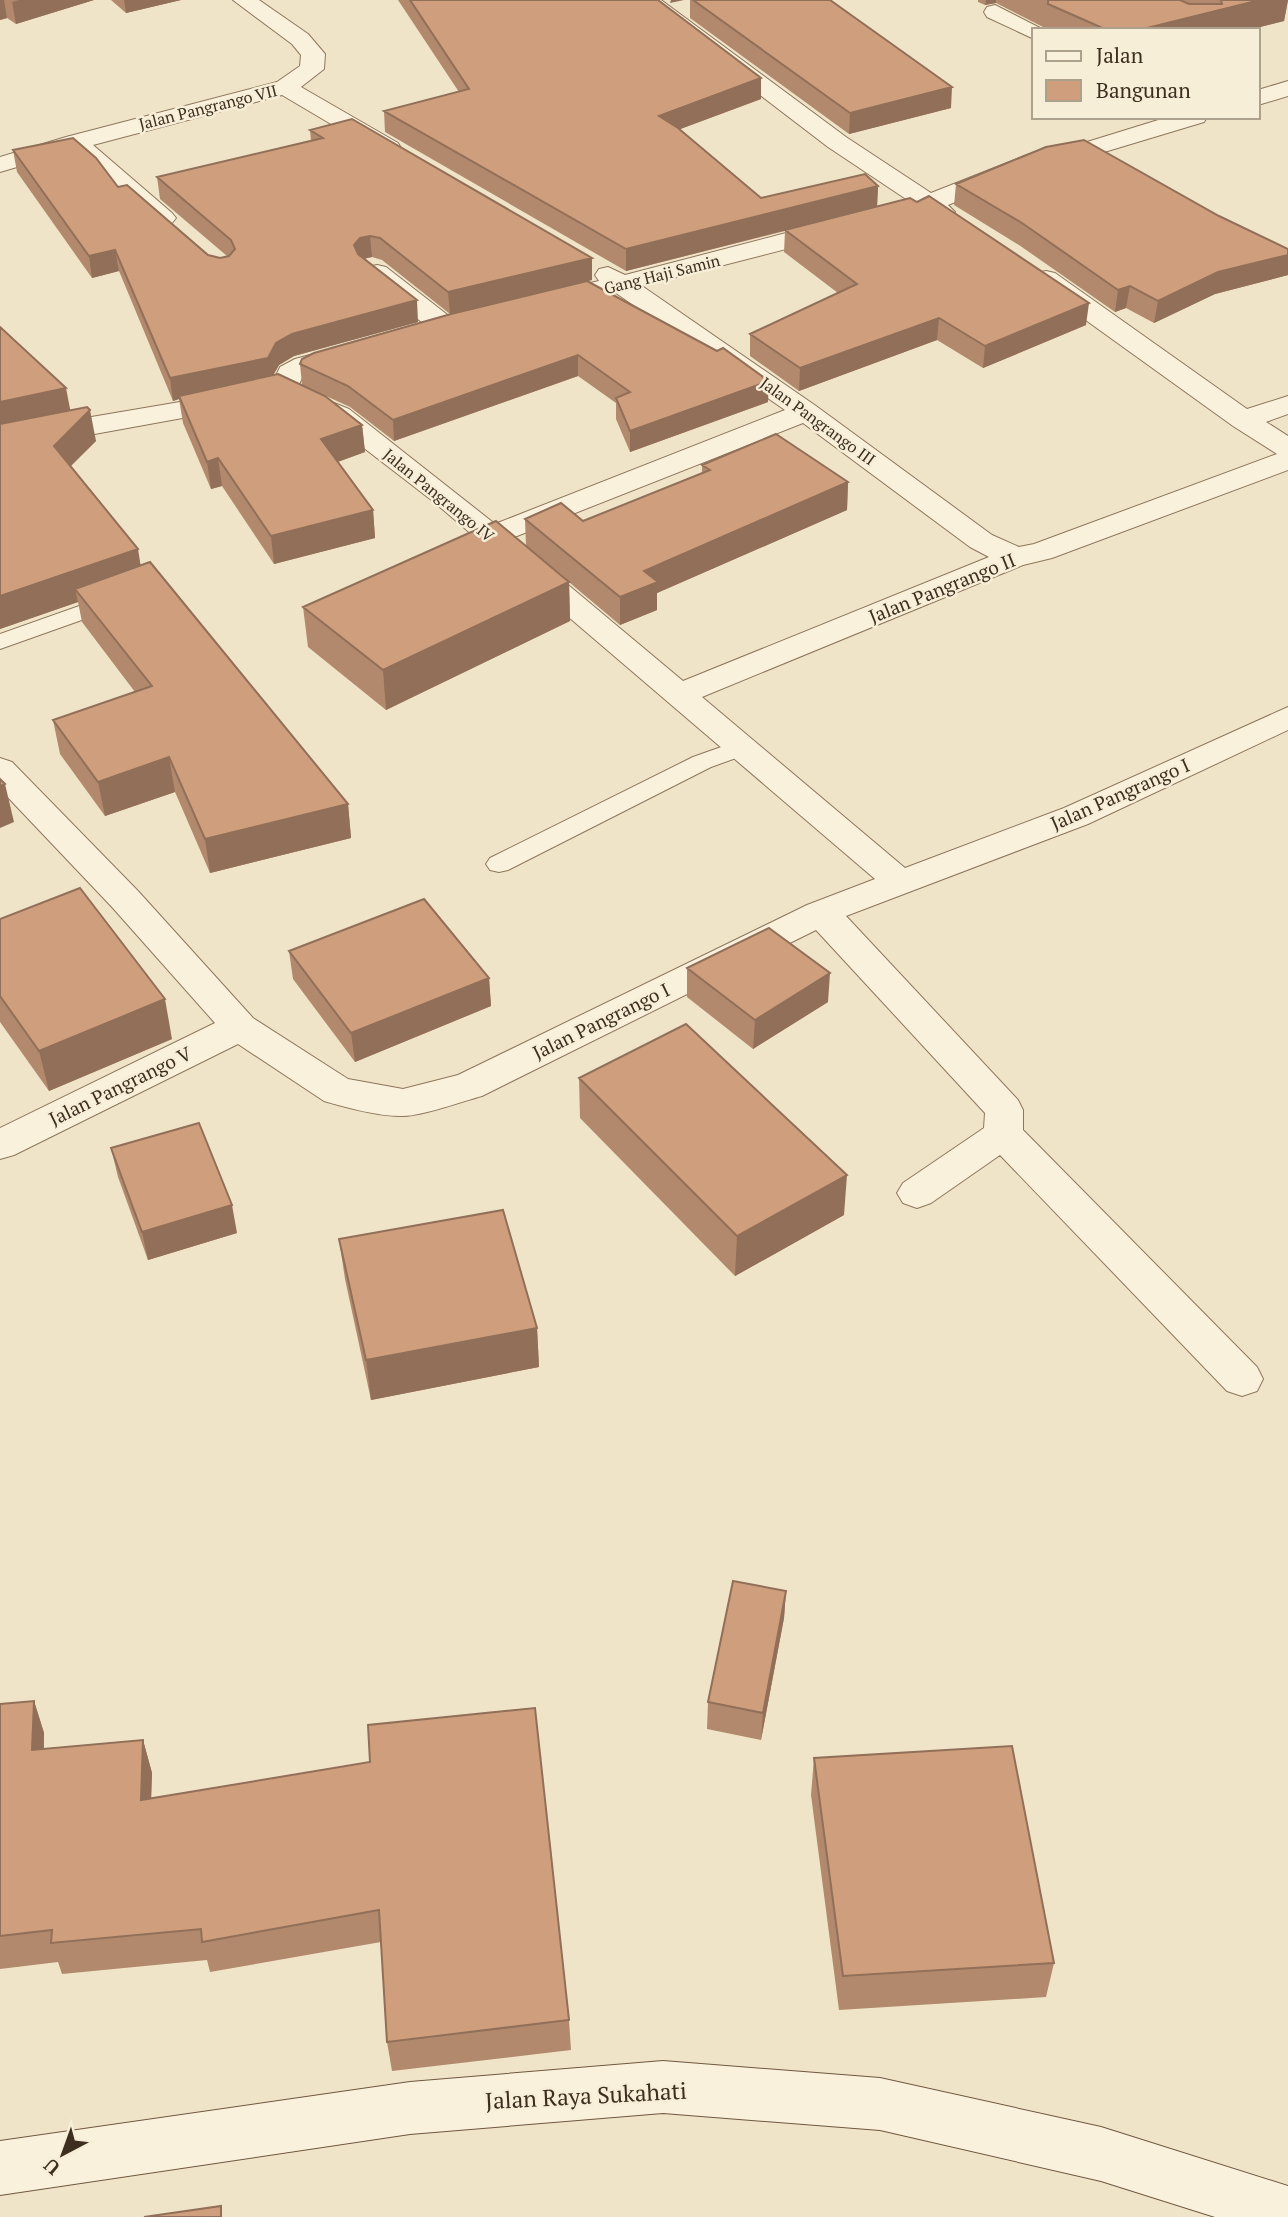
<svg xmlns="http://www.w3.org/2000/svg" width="1288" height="2217" viewBox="0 0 1288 2217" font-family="'PT Serif',serif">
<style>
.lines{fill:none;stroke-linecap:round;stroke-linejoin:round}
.lane-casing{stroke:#8d765c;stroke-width:2}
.street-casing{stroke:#8d765c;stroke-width:2}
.secondary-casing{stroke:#6f573f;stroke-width:2}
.lane{fill:#faf1dc;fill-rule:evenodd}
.street{fill:#faf1dc;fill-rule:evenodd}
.secondary{fill:#faf1dc;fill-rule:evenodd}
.wall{fill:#b2896c}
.shaded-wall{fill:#916f58}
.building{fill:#cf9f7d;stroke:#916f58;stroke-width:2}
.labels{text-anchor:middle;stroke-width:5;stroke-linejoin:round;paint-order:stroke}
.far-street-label{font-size:16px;fill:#3d2e20;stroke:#f7eed8}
.street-label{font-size:19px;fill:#3d2e20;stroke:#f7eed8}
.near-street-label{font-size:23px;fill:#3d2e20;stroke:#f7eed8}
</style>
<rect width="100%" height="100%" fill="#f0e4c8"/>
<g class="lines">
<!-- lane casing -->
<g class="lane-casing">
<path id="lane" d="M 116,593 L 124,595 L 127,600 L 124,605 L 0,649 L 0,634 Z
M 741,740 L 750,743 L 753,748 L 750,753 L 711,767 L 508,870 L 499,872 L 490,870 L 486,864 L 490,858 L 693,757 Z"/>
</g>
<!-- street casing -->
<g class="street-casing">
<path id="street" d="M 233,0 L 259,0 L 308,34 L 325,54 L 324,69 L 301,87 L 398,143 L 401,148 L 398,153 L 389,155 L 380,153 L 282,95 L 93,145 L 172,213 L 176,218 L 172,223 L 163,226 L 154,223 L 71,151 L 0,172 L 0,157 L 66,137 L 277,82 L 300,66 L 301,55 L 292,44 Z
M 636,0 L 661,0 L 846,137 L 931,193 L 1027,155 L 1087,142 L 1168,117 L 1207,117 L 1204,122 L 1101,153 L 1043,166 L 948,205 L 955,212 L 951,217 L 942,220 L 926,213 L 642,286 L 816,406 L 992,535 L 1019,547 L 1034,544 L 1277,454 L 1233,426 L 1037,285 L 1033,279 L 1037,273 L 1046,271 L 1055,273 L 1247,409 L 1288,396 L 1288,414 L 1266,422 L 1288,436 L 1288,470 L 1052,558 L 1023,565 L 702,697 L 905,868 L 1064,808 L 1288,707 L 1288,730 L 1088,824 L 846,916 L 1018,1100 L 1023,1110 L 1023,1130 L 1257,1367 L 1263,1379 L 1257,1391 L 1242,1396 L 1227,1391 L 1000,1155 L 931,1203 L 917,1208 L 903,1203 L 897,1193 L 903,1183 L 984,1128 L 985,1113 L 816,930 L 482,1096 C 463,1101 420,1117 401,1116 C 377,1116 348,1108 324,1101 L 238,1044 L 14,1155 L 0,1159 L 0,1128 L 215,1023 L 112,907 L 0,789 L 0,758 L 12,762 L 138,891 L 253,1018 L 348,1079 L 403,1089 L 458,1075 L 807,905 L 875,879 L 434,502 L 329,421 L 309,412 L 305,406 L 309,400 L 319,397 L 349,409 L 495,524 L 785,410 L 616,293 L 551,308 L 541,306 L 538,300 L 541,294 L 599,281 L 595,275 L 599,269 L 608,267 L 625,275 L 909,201 L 828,147 ZM 803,423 L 970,547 L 989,557 L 683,681 L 512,538 Z
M 995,5 L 1044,30 L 1034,30 L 1034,39 L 987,17 L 984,12 L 987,7 Z
M 1288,81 L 1288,96 L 1258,105 L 1258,90 Z
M 377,265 L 386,267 L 454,320 L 458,326 L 454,332 L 444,334 L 434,332 L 368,279 L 364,273 L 368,267 Z
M 351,344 L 361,346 L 365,352 L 361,358 L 315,371 L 302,378 L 294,395 L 284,397 L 274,395 L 270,389 L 280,367 L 295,359 Z
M 233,393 L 243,395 L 247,401 L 243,407 L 56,441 L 0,454 L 0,436 L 56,423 Z"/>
</g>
<!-- secondary casing -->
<g class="secondary-casing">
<path id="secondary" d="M 663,2061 L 880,2078 L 1101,2127 L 1288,2186 L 1288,2217 L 1215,2217 L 1101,2181 L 880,2130 L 663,2113 L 410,2134 L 0,2195 L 0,2141 L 410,2082 Z"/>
</g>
<!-- lane -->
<use href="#lane" class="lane"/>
<!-- street -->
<use href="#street" class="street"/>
<!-- secondary -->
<use href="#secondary" class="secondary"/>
</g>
<!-- wall -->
<path class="wall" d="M 0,0 L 94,0 L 16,24 L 7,18 L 0,20 Z
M 111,0 L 181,0 L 126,13 Z
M 398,0 L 658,0 L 761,99 L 680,129 L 761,198 L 878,186 L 877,207 L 1086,325 L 983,368 L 937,340 L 799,391 L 750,356 L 750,334 L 838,293 L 784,252 L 785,231 L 626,271 L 385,132 L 384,111 L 459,92 Z
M 690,0 L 830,0 L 951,108 L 849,134 L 690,18 Z
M 978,0 L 1288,0 L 1284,21 L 1248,30 L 1045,30 L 1045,28 L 996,3 L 985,5 L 978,2 Z
M 310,130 L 592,280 L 450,314 L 382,260 L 372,257 L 364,259 L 418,322 L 294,356 L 279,365 L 273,375 L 362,425 L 365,452 L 337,462 L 373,510 L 375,538 L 274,564 L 222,486 L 211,489 L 183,423 L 179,399 L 173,401 L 119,271 L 92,278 L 17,172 L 13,150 L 118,187 L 208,255 L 220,258 L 227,256 L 160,199 L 157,177 L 311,141 Z
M 956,184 L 1219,216 L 1288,249 L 1288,275 L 1215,294 L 1154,323 L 1126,308 L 1115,312 L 1019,245 L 954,205 Z
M 717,351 L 768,402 L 630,452 L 616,419 L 616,403 L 578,376 L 394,441 L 350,407 L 302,385 L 300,364 L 302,359 Z
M 70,411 L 96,441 L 70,466 L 140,565 L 348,804 L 351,838 L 210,873 L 175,792 L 105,816 L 60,754 L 53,720 L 135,692 L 82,622 L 78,602 L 0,629 Z
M 702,465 L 848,482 L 847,510 L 657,593 L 657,610 L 620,625 L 526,546 L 525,519 L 583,521 L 702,473 Z
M 569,582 L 570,621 L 386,710 L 308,647 L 303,607 Z
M 0,919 L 172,1039 L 49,1091 L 0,1022 Z
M 289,951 L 489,978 L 491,1006 L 355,1062 L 293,979 Z
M 687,968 L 828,1002 L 753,1049 L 687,997 Z
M 579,1078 L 844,1215 L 735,1276 L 580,1118 Z
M 111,1148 L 237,1233 L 148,1260 L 118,1177 Z
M 339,1239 L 537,1328 L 539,1367 L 371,1400 L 345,1279 Z
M 786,1591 L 784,1618 L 761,1740 L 707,1729 L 708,1702 Z
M 34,1701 L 44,1733 L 44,1749 L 143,1740 L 152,1773 L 151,1798 L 370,1762 L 569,2020 L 571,2050 L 392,2071 L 387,2042 L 381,1942 L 210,1972 L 207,1960 L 62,1974 L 58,1962 L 0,1969 L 0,1704 Z
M 814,1758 L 1054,1963 L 1046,1997 L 839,2010 L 811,1795 Z"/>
<!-- shaded-wall -->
<path class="shaded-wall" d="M 0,0 L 4,0 L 7,18 L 0,20 Z
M 19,0 L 94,0 L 16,24 L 12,2 Z
M 124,0 L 181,0 L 126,13 Z
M 671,0 L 684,0 L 670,3 Z
M 986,0 L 996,0 L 996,3 L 985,5 Z
M 1260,0 L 1288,0 L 1284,21 L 1248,30 L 1139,30 Z
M 761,78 L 761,99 L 659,137 L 659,116 Z
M 952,87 L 951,108 L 849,134 L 850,113 Z
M 878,186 L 877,207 L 626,271 L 626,249 Z
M 370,236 L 372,257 L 361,259 L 354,245 L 360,238 Z
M 115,250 L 119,271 L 92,278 L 89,256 Z
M 1288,255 L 1288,275 L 1215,294 L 1154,323 L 1158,301 L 1218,272 Z
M 592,258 L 592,280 L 450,314 L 448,292 Z
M 1130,286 L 1126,308 L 1115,312 L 1118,290 Z
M 417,300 L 418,322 L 294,356 L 279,365 L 270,381 L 179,396 L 179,399 L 173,401 L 170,378 L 292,334 Z
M 1089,303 L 1086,325 L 983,368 L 985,346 Z
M 939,318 L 937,340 L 799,391 L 800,368 Z
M 578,355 L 578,376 L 394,441 L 393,420 Z
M 769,381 L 768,402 L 630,452 L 630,431 Z
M 66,388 L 72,419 L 0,433 L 0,402 Z
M 90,410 L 96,441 L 60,477 L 54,446 Z
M 362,425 L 365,452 L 324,467 L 321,439 Z
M 218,458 L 222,486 L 211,489 L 207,462 Z
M 848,482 L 847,510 L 657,593 L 657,610 L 620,625 L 620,597 L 644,571 Z
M 373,510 L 375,538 L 274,564 L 271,536 Z
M 138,549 L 143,580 L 75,589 L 78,602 L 0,629 L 0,596 Z
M 569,582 L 570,621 L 386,710 L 383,670 Z
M 169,757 L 175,792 L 105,816 L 98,782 Z
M 5,784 L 14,822 L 0,828 L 0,786 Z
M 348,804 L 351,838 L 210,873 L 205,839 Z
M 830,973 L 828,1002 L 753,1049 L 755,1020 Z
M 489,978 L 491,1006 L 355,1062 L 351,1033 Z
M 165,999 L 172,1039 L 49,1091 L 39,1051 Z
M 847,1175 L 844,1215 L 735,1276 L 737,1236 Z
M 232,1205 L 237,1233 L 148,1260 L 142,1232 Z
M 537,1328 L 539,1367 L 371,1400 L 366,1360 Z
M 786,1591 L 784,1618 L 761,1740 L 763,1713 Z
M 34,1701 L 44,1733 L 43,1783 L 32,1750 Z
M 143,1740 L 152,1773 L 150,1832 L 141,1800 Z"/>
<!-- building -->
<path class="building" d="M 410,0 L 658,0 L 761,78 L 659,116 L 678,128 L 761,198 L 865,174 L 878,186 L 626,249 L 384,111 L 469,89 Z
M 693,0 L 830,0 L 952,87 L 850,113 Z
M 1048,0 L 1180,0 L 1189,4 L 1222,4 L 1221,0 L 1260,0 L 1139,30 L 1107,30 L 1048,4 Z
M 352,119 L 592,258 L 448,292 L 380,238 L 370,236 L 360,238 L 354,245 L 358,254 L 417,300 L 292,334 L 276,343 L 268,358 L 170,378 L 115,250 L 89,256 L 13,150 L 73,138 L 96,158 L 118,187 L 127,185 L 208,255 L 220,258 L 229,256 L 235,249 L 231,240 L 157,177 L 323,138 L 310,130 Z
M 1084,140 L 1219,216 L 1288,249 L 1288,255 L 1218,272 L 1158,301 L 1130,286 L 1118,290 L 1022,223 L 956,184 L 1046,147 Z
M 929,196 L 1089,303 L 985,346 L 939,318 L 800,368 L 750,334 L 857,284 L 785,230 L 910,198 L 917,202 Z
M 587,281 L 717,351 L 723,348 L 769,381 L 630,431 L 616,398 L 630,392 L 578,355 L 393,420 L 348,386 L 300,364 L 302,359 L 314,353 L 451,314 Z
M 0,327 L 66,388 L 0,402 Z
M 278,374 L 325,396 L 362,425 L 321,439 L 373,510 L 271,536 L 218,458 L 207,462 L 179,396 Z
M 87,407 L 90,410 L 54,446 L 138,549 L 0,596 L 0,424 Z
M 776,434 L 848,482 L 644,571 L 658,582 L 620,597 L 525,519 L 561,503 L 583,521 L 710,470 L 702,465 Z
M 496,521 L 569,582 L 383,670 L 303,607 Z
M 150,562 L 348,804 L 205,839 L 169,757 L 98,782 L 53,720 L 152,686 L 75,589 Z
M 0,779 L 5,784 L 0,786 Z
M 80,888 L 165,999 L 39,1051 L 0,996 L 0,919 Z
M 424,899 L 489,978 L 351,1033 L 289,951 Z
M 769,928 L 830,973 L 755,1020 L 687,968 Z
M 686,1024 L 847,1175 L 737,1236 L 579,1078 Z
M 199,1123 L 232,1205 L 142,1232 L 111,1148 Z
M 503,1210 L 537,1328 L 366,1360 L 339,1239 Z
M 733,1581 L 786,1591 L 763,1713 L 708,1702 Z
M 34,1701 L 32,1750 L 143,1740 L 141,1800 L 370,1762 L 368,1725 L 535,1708 L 569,2020 L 387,2042 L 379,1910 L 202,1942 L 201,1929 L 51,1943 L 52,1930 L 0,1936 L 0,1704 Z
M 1012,1746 L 1054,1963 L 843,1976 L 814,1758 Z
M 221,2206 L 221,2217 L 144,2217 Z"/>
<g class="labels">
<!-- far-street labels -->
<g class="far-street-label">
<text transform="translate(208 107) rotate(-14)" y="6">Jalan Pangrango VII</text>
<text transform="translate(662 274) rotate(-14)" y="6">Gang Haji Samin</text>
<text transform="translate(818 421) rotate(36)" y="6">Jalan Pangrango III</text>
<text transform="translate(439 495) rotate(39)" y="6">Jalan Pangrango IV</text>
</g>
<!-- street labels -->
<g class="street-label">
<text transform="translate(942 588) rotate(-22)" y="7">Jalan Pangrango II</text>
<text transform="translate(1120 794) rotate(-24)" y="7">Jalan Pangrango I</text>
<text transform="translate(601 1021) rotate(-26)" y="7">Jalan Pangrango I</text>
<text transform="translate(120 1086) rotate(-26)" y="7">Jalan Pangrango V</text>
</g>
<!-- near-street labels -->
<g class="near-street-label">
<text transform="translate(586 2096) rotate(-3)" y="8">Jalan Raya Sukahati</text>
</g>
</g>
<!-- legend -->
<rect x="1032" y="28" width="228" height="91" fill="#f7eed8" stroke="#ada18e" stroke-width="2"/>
<rect x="1046" y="51" width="35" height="10" fill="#faf1dc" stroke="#ada18e" stroke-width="2"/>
<text x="1096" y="63" font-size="21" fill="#3d2e20">Jalan</text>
<rect x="1046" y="80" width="35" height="21" fill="#cf9f7d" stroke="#ada18e" stroke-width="2"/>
<text x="1096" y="98" font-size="21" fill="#3d2e20">Bangunan</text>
<!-- north arrow -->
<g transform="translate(63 2154) rotate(221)" stroke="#f7eed8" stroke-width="5" paint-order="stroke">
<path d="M0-5L12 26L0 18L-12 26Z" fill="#3d2e20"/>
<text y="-10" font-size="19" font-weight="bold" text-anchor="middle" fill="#3d2e20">U</text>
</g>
</svg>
